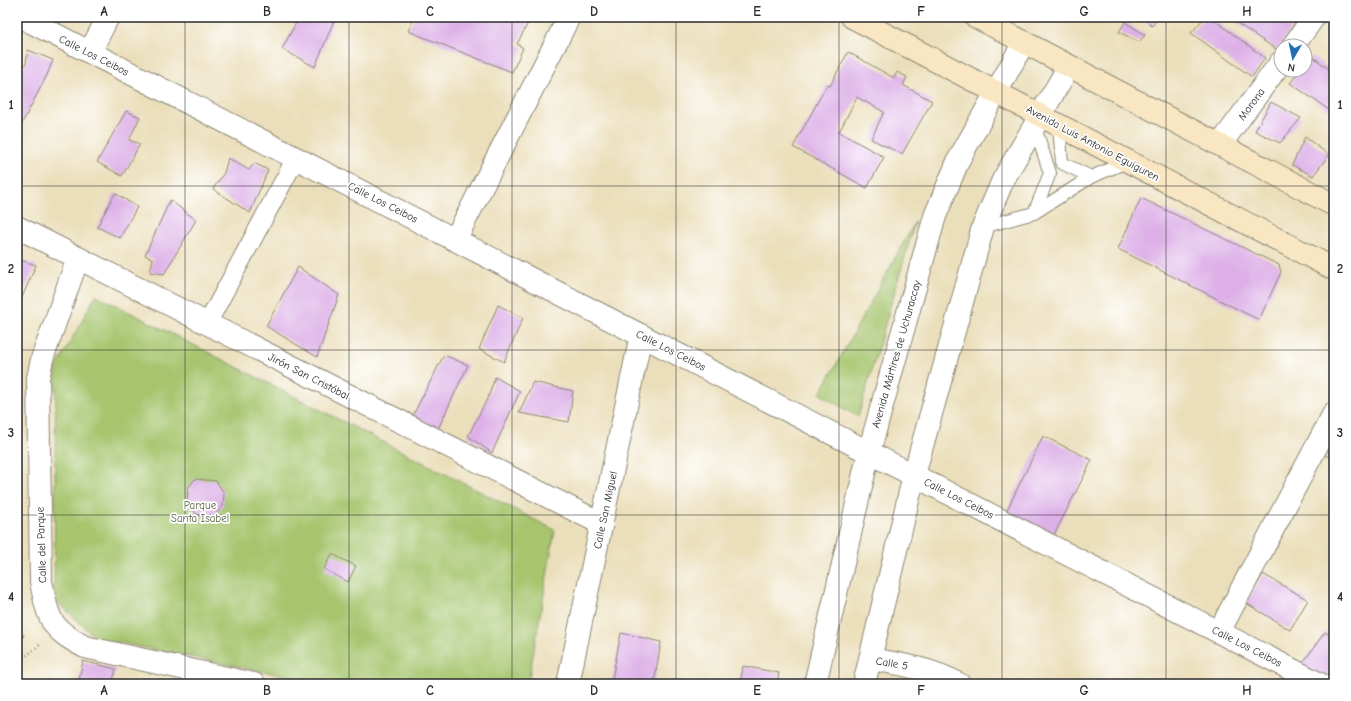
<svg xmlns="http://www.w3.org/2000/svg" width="1351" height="701" viewBox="0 0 1351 701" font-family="'Comic Neue',sans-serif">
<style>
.green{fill:#a6c56d;stroke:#68784c}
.building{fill:#ddb0e7}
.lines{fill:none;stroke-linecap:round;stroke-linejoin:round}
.service-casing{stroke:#8b8573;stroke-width:14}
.pedestrian-casing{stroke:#8b8573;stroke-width:20}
.minor-casing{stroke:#8b8573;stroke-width:24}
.tertiary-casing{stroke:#8b8573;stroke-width:24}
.secondary-casing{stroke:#8b8573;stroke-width:24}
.path{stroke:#8b8573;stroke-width:2.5;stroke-dasharray:1 3;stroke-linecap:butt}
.service{stroke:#fff;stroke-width:12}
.pedestrian{stroke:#fff;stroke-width:18}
.minor{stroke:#fff;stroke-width:22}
.tertiary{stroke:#fff;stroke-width:22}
.secondary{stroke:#f9e7c3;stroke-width:22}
.grid{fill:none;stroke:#2b2b2b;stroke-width:1;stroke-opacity:0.55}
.labels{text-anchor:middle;stroke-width:3.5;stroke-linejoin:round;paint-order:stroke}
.street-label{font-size:11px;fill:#2b2b2b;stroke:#fff}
.park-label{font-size:11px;fill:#566142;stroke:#fff}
.neatline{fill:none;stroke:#2b2b2b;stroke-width:1.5}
.grid-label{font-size:13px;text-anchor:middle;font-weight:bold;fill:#2b2b2b}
</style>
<rect width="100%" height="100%" fill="#fff"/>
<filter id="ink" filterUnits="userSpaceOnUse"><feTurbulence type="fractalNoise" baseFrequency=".025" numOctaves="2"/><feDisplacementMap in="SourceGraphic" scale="8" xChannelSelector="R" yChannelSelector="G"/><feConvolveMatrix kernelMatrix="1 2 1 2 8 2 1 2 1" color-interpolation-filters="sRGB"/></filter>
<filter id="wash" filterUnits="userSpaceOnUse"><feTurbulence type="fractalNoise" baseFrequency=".012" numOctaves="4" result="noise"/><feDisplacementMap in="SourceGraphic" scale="16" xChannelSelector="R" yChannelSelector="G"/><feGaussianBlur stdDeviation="0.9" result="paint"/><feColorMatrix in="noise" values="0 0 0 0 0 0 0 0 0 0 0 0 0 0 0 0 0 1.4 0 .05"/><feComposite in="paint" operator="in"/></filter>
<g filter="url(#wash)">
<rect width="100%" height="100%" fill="#ebdfbb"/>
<!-- green -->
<path class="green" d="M 915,222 L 858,417 L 820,394 Z
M 96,295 L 555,530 L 528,684 L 326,684 L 96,638 L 54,599 L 56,368 Z"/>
<g id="blocks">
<!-- building -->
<path class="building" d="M 40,17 L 63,17 L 58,25 Z
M 299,17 L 335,18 L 315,67 L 282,49 Z
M 415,17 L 516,17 L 528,23 L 517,44 L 523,48 L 512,72 L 408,31 Z
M 1141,17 L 1159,17 L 1152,26 Z
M 1205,17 L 1210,17 L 1265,58 L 1252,77 L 1191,33 Z
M 1228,17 L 1299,17 L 1277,50 Z
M 1125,22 L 1145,35 L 1139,42 L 1119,32 Z
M 28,50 L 53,60 L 47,75 L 19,129 L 17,128 L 17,77 L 26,63 Z
M 848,52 L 894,78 L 897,72 L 907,77 L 903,85 L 932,101 L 902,154 L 871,139 L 884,112 L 857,97 L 839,132 L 884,157 L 867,188 L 793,147 L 827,85 L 830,86 Z
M 1312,56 L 1334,73 L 1334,104 L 1329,110 L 1290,83 L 1300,70 L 1305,70 L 1305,64 Z
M 1271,102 L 1301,118 L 1280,143 L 1255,131 Z
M 126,111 L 140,117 L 129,140 L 140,144 L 122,176 L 97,162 Z
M 1305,137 L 1329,155 L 1313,176 L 1292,165 Z
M 228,158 L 249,170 L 254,163 L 268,170 L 250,213 L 213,189 L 224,173 Z
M 115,193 L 137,207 L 120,238 L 97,227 Z
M 1141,198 L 1279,265 L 1281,272 L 1259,320 L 1118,249 Z
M 170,200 L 196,220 L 164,274 L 150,272 L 153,259 L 145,255 Z
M 17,259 L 36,265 L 17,309 Z
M 298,267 L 339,295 L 317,357 L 266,326 Z
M 498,305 L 523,318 L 504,362 L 479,349 Z
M 444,355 L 468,365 L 438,429 L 412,417 Z
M 495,377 L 520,391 L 492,453 L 468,436 L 489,395 Z
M 533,382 L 573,391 L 569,422 L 519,413 Z
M 1334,428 L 1334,459 L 1321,453 Z
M 1043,436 L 1092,460 L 1054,535 L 1006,512 Z
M 195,479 L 216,481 L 224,493 L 223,506 L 213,517 L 198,515 L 187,504 L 188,488 Z
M 332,554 L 356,566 L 348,582 L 324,569 Z
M 1263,574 L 1308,600 L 1290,630 L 1246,603 Z
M 17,627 L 24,636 L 17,641 Z
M 1325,632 L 1334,638 L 1334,684 L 1299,668 Z
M 621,633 L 661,642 L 654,684 L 611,684 Z
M 83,661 L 116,669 L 112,684 L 78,684 Z
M 743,666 L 779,673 L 777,684 L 740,684 Z"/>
</g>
</g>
<g filter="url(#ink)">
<use href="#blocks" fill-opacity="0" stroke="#8b8573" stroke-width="1"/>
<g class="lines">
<!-- service casing -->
<g class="service-casing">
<path id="service" d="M 1059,125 L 1062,163 L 1091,177 L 1129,161
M 1034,213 L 1091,177
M 983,227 L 1034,213 L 1050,173 L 1034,125"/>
</g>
<!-- pedestrian casing -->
<g class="pedestrian-casing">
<path id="pedestrian" d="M 207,324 L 296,158"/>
</g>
<!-- minor casing -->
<g class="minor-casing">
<path id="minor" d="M 21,17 L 1320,684
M 1293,46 L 1314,17
M 90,52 L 108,17
M 1220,145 L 1281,62
M 17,227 L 602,524
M 455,240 L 569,17
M 78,258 L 42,359 L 38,378 L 41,581 C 48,619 50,629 85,647 L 254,684
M 1219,632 L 1334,413
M 870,659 C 901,664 931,669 959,684
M 568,684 L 641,335"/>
</g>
<!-- tertiary casing -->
<g class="tertiary-casing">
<path id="tertiary" d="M 815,684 L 869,452 L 935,216 L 959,159 L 1024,42
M 864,684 L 914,475 L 983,227 L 1003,180 L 1069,66"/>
</g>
<!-- secondary casing -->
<g class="secondary-casing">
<path id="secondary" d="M 852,17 L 1334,269
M 976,17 L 1334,205"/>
</g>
<!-- path -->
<path class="path" d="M 17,663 L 41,644"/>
<!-- service -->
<use href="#service" class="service"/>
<!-- pedestrian -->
<use href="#pedestrian" class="pedestrian"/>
<!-- minor -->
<use href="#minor" class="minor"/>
<!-- tertiary -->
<use href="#tertiary" class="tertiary"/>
<!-- secondary -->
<use href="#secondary" class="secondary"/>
</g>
</g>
<!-- grid -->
<path class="grid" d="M 185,17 L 185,684M 349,17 L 349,684M 512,17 L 512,684M 676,17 L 676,684M 839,17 L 839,684M 1002,17 L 1002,684M 1166,17 L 1166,684M 17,186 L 1334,186M 17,350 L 1334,350M 17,515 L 1334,515"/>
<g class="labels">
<!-- street labels -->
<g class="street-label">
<text transform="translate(94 55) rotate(27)" y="4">Calle Los Ceibos</text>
<text transform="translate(1251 104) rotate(-54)" y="4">Morona</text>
<text transform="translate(1093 143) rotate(28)" y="4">Avenida Luis Antonio Eguiguren</text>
<text transform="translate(383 202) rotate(27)" y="4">Calle Los Ceibos</text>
<text transform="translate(671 350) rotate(27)" y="4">Calle Los Ceibos</text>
<text transform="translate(896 354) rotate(-74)" y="4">Avenida Mártires de Uchuraccay</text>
<text transform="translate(309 376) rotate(27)" y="4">Jirón San Cristóbal</text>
<text transform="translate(959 498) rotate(27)" y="4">Calle Los Ceibos</text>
<text transform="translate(605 510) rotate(-78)" y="4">Calle San Miguel</text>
<text transform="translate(41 545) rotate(-92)" y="4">Calle del Parque</text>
<text transform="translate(1247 646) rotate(27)" y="4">Calle Los Ceibos</text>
<text transform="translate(892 663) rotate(10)" y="4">Calle 5</text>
</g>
<!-- park labels -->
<g class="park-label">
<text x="200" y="509">Parque<tspan x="200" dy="13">Santa Isabel</tspan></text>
</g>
</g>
<!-- margin -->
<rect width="1351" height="701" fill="none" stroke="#fff" stroke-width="44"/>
<!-- north arrow -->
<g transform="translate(1293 58) rotate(189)"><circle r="19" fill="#ffffff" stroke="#aaaaaa"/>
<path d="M0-3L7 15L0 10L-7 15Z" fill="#1f6fb2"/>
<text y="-6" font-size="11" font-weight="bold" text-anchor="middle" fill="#2b2b2b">N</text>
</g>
<rect x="22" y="22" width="1307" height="657" class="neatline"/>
<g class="grid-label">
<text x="104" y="16">A</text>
<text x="267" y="16">B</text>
<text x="430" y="16">C</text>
<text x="594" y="16">D</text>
<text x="757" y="16">E</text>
<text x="921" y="16">F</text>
<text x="1084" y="16">G</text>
<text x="1247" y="16">H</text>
<text x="11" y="109">1</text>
<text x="1340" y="109">1</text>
<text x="11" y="273">2</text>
<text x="1340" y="273">2</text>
<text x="11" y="437">3</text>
<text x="1340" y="437">3</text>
<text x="11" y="601">4</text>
<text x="1340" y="601">4</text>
<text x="104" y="695">A</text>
<text x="267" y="695">B</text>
<text x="430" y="695">C</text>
<text x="594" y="695">D</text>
<text x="757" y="695">E</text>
<text x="921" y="695">F</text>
<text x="1084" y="695">G</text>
<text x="1247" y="695">H</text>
</g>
</svg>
